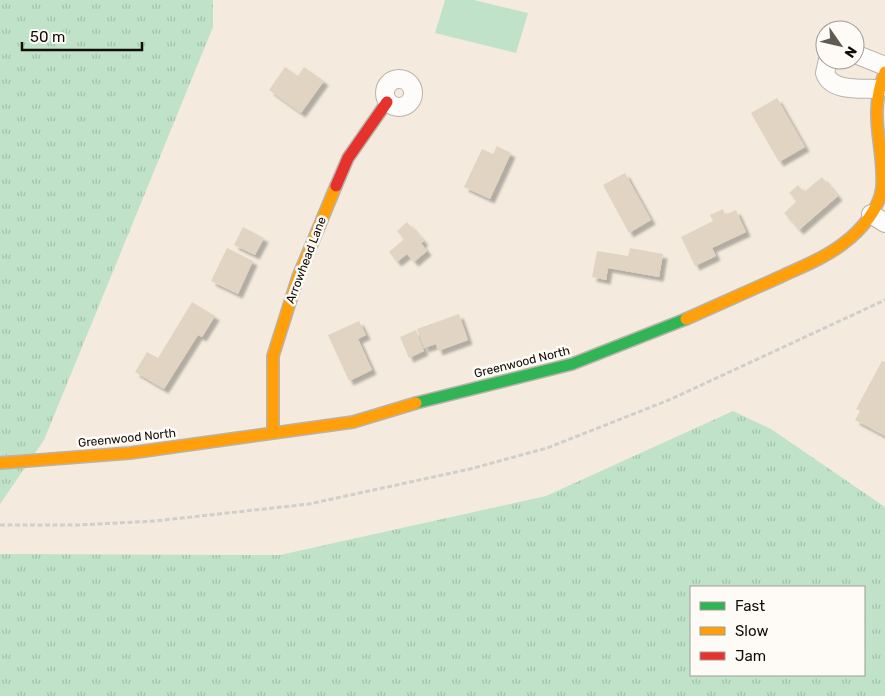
<svg xmlns="http://www.w3.org/2000/svg" width="885" height="696" viewBox="0 0 885 696" font-family="Rubik,sans-serif">
<style>
.grass{fill:url(#grass-tufts);fill-rule:evenodd}
.pitch{fill:#bfe2c9}
.building{fill:#e1d4c3;filter:url(#shadow)}
.lines{fill:none;stroke-linecap:round;stroke-linejoin:round}
.street-casing{stroke:#bab3aa;stroke-width:20}
.fast-casing{stroke:#bab3aa;stroke-width:14}
.slow-casing{stroke:#bab3aa;stroke-width:14}
.jam-casing{stroke:#bab3aa;stroke-width:14}
.path{stroke:#d1cfcb;stroke-width:3;stroke-dasharray:5 2.5;stroke-linecap:butt}
.street{stroke:#fdfcfa;stroke-width:18}
.fast{stroke:#30b455;stroke-width:11}
.slow{stroke:#ff9f0a;stroke-width:11}
.jam{stroke:#e5322d;stroke-width:11}
.labels{text-anchor:middle;stroke-width:5;stroke-linejoin:round;paint-order:stroke}
.street-label{font-size:12px;fill:#110c06;stroke:#fefbf7}
</style>
<defs>
<pattern id="grass-tufts" width="24" height="20" patternUnits="userSpaceOnUse" patternTransform="scale(1.25)"><rect width="24" height="20" fill="#bfe2c9"/><path d="M3 7l-1-3M5 7V3M7 7l1-3M15 17l-1-3M17 17v-4M19 17l1-3" fill="none" stroke="#a3c1ab"/></pattern>
<filter id="shadow"><feDropShadow dx="4.5" dy="4.5" stdDeviation="1" flood-color="#0004"/></filter>
</defs>
<rect width="100%" height="100%" fill="#f4ebde"/>
<!-- grass -->
<path class="grass" d="M 0,0 L 213,0 L 213,27 L 44,440 L 0,504 Z
M 733,411 L 771,429 L 885,507 L 885,696 L 0,696 L 0,554 L 280,555 L 546,496 ZM 691,587 L 864,587 L 864,675 L 691,675 Z"/>
<!-- pitch -->
<path class="pitch" d="M 445,0 L 474,0 L 528,13 L 516,53 L 435,33 Z"/>
<!-- building -->
<path class="building" d="M 285,67 L 298,76 L 304,67 L 324,81 L 301,113 L 269,90 Z
M 777,98 L 805,147 L 779,162 L 751,113 Z
M 497,146 L 511,153 L 490,199 L 464,187 L 482,149 L 493,154 Z
M 625,173 L 651,220 L 629,233 L 603,185 Z
M 822,177 L 838,196 L 799,230 L 784,213 L 797,201 L 789,193 L 798,185 L 804,192 Z
M 723,209 L 725,215 L 736,210 L 746,232 L 712,248 L 716,256 L 695,266 L 681,237 L 713,221 L 710,215 Z
M 407,222 L 424,241 L 421,243 L 427,251 L 414,262 L 407,254 L 397,262 L 389,252 L 404,239 L 397,231 Z
M 243,227 L 264,238 L 255,255 L 234,245 Z
M 227,248 L 253,261 L 238,294 L 211,281 Z
M 630,248 L 663,254 L 659,277 L 608,268 L 606,280 L 592,277 L 597,251 L 628,256 Z
M 192,302 L 215,316 L 202,337 L 198,335 L 164,389 L 135,372 L 147,352 L 158,358 Z
M 459,314 L 468,340 L 438,351 L 436,344 L 424,348 L 417,329 Z
M 359,321 L 366,335 L 358,339 L 372,370 L 349,381 L 328,335 Z
M 416,330 L 424,351 L 409,358 L 400,337 Z
M 882,361 L 885,362 L 885,436 L 855,420 L 860,411 L 856,409 Z"/>
<g class="lines">
<!-- street casing -->
<g class="street-casing">
<path id="street" d="M 855,54 L 885,66
M 828,60 L 825,73 C 831,92 861,88 878,89
M385 93a14 14 0 1 1 28 0a14 14 0 1 1-28 0Z
M 871,214 L 885,223"/>
</g>
<!-- fast casing -->
<g class="fast-casing">
<path id="fast" d="M 416,403 L 572,364 L 686,319"/>
</g>
<!-- slow casing -->
<g class="slow-casing">
<path id="slow" d="M 686,319 C 717,305 748,291 780,277 C 801,267 825,258 844,243 C 860,231 879,210 882,188 C 885,146 867,117 885,72
M 273,433 L 273,356 L 298,277 L 336,186
M 0,463 L 130,453 L 353,422 L 416,403"/>
</g>
<!-- jam casing -->
<g class="jam-casing">
<path id="jam" d="M 336,186 L 348,158 L 387,102"/>
</g>
<!-- path -->
<path class="path" d="M 0,525 L 79,525 L 155,521 L 309,504 L 470,469 L 547,448 L 669,400 L 885,300"/>
<!-- street -->
<use href="#street" class="street"/>
<!-- fast -->
<use href="#fast" class="fast"/>
<!-- slow -->
<use href="#slow" class="slow"/>
<!-- jam -->
<use href="#jam" class="jam"/>
</g>
<g class="labels">
<!-- street labels -->
<g class="street-label">
<text transform="translate(306 260) rotate(-69)" y="4">Arrowhead Lane</text>
<text transform="translate(522 362) rotate(-14)" y="4">Greenwood North</text>
<text transform="translate(127 438) rotate(-6)" y="4">Greenwood North</text>
</g>
</g>
<!-- legend -->
<rect x="690" y="586" width="175" height="90" fill="#fefbf7" stroke="#9f9b97"/>
<rect x="700" y="602" width="25" height="8" fill="#30b455" stroke="#9f9b97"/>
<text x="735" y="611" font-size="15" fill="#110c06">Fast</text>
<rect x="700" y="627" width="25" height="8" fill="#ff9f0a" stroke="#9f9b97"/>
<text x="735" y="636" font-size="15" fill="#110c06">Slow</text>
<rect x="700" y="652" width="25" height="8" fill="#e5322d" stroke="#9f9b97"/>
<text x="735" y="661" font-size="15" fill="#110c06">Jam</text>
<!-- north arrow -->
<g transform="translate(840 45) rotate(124)"><circle r="24" fill="#fefbf7" stroke="#9f9b97"/>
<path d="M0-4L9 19L0 12L-9 19Z" fill="#605a52"/>
<text y="-8" font-size="14" font-weight="bold" text-anchor="middle" fill="#110c06">N</text>
</g>
<!-- scale -->
<path d="M22 42v8h120v-8" fill="none" stroke="#110c06" stroke-width="2.5"/>
<text x="30" y="42" font-size="15" fill="#110c06" stroke="#fefbf7" stroke-width="4" paint-order="stroke">50 m</text>
</svg>
